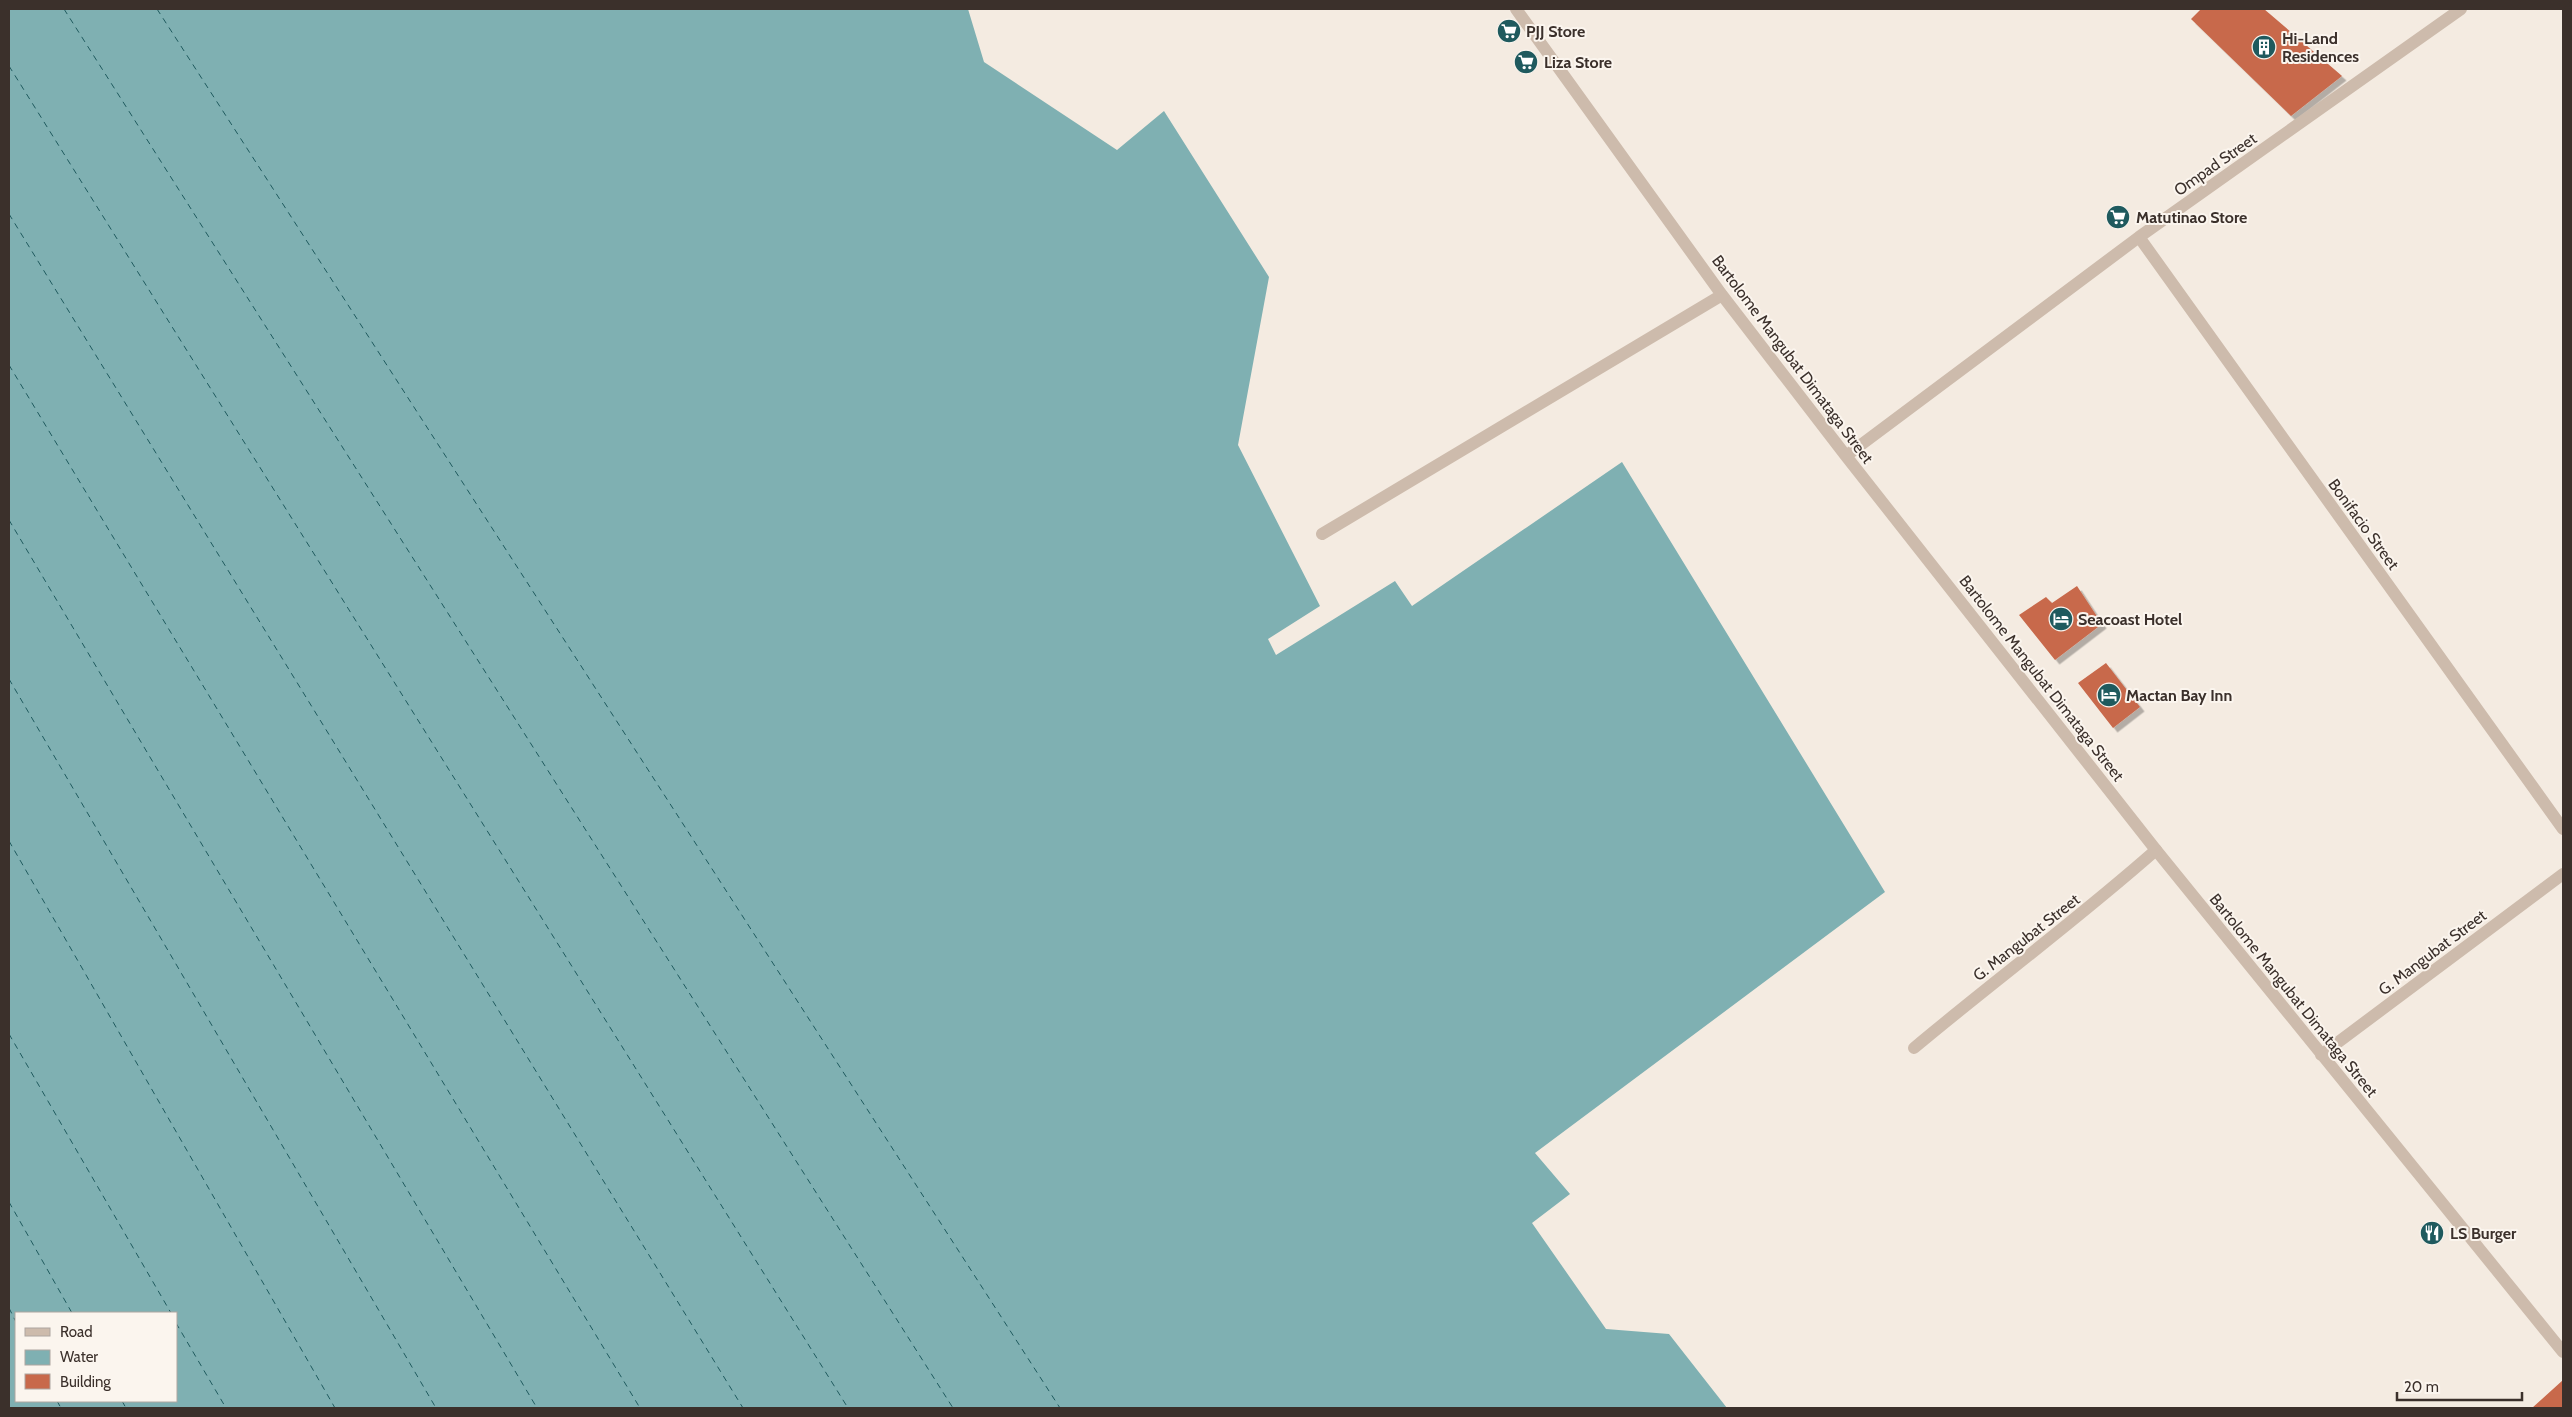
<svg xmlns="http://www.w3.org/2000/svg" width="2572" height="1417" viewBox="0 0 2572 1417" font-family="Cabin,sans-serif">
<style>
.water{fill:#7fb0b2;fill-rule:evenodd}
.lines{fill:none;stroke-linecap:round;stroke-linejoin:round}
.ferry{stroke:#1f5a5e;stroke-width:1;stroke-dasharray:6 5;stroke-linecap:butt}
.building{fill:#c8694b;filter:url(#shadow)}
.lane{stroke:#cdbbac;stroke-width:12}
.street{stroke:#cdbbac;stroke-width:12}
.labels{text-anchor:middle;stroke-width:4;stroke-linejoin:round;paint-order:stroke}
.poi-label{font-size:16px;font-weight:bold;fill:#3b302b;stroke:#fbf5ee;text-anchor:start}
.street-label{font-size:16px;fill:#3b302b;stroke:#fbf5ee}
</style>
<defs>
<filter id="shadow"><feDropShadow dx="4.5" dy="4.5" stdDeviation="0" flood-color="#0004"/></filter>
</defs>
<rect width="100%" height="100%" fill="#f4ebe1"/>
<!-- water -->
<path class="water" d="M 9,9 L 968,9 L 984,62 L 1117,150 L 1164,111 L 1269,277 L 1238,445 L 1320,606 L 1268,639 L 1276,655 L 1395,581 L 1412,606 L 1622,462 L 1885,892 L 1535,1153 L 1570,1194 L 1532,1223 L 1606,1329 L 1669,1334 L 1727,1408 L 9,1408 ZM 16,1313 L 176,1313 L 176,1401 L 16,1401 Z"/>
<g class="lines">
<!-- ferry -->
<path class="ferry" d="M 64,9 L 953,1408
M 157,9 L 1060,1408
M 9,66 L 848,1408
M 9,214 L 743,1408
M 9,365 L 640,1408
M 9,520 L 537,1408
M 9,679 L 436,1408
M 9,841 L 335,1408
M 9,1034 L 171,1313
M 9,1202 L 72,1313
M 9,1308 L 16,1322
M 176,1323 L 226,1408
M 57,1401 L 61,1408
M 122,1401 L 126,1408"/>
</g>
<!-- building -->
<path class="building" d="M 2201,9 L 2264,9 L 2342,76 L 2291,116 L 2191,19 Z
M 2077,586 L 2102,624 L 2055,660 L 2019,615 L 2046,597 L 2052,603 Z
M 2106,663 L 2140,707 L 2113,728 L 2078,683 Z
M 2563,1380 L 2563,1408 L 2532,1408 Z"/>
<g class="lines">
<!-- lane -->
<path class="lane" d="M 1914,1048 C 1994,981 2078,919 2156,850"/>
<!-- street -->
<path class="street" d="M 1516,9 L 1722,295 L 1846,456 L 2156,850 L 2563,1352
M 2139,237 L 2563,829
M 1846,456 L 2139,237 L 2461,9
M 1322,534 L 1722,295
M 2321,1055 L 2563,874"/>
</g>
<!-- icons -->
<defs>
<g id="supermarket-disc" transform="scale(1.25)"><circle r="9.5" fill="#1f5a5e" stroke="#fbf5ee"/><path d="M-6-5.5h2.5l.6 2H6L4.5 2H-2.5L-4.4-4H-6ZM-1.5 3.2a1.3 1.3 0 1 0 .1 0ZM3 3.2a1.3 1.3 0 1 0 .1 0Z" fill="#fff"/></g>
<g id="building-disc" transform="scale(1.25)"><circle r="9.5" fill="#1f5a5e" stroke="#fbf5ee"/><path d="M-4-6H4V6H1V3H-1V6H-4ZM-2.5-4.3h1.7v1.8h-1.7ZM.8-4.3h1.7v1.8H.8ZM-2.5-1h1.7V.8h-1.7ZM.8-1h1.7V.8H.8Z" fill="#fff"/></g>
<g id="hotel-disc" transform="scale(1.25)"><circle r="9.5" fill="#1f5a5e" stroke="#fbf5ee"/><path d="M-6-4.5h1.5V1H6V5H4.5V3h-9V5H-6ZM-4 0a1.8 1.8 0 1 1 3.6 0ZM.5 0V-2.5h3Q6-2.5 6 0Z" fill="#fff"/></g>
<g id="restaurant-disc" transform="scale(1.25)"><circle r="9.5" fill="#1f5a5e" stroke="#fbf5ee"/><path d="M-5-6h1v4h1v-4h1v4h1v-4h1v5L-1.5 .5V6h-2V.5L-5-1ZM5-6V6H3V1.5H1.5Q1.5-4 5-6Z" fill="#fff"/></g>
</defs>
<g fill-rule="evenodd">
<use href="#supermarket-disc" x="1509" y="31"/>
<use href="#building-disc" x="2264" y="47"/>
<use href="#supermarket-disc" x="1526" y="62"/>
<use href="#supermarket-disc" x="2118" y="217"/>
<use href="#hotel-disc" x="2061" y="619"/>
<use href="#hotel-disc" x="2109" y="695"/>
<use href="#restaurant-disc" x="2432" y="1233"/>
</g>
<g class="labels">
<!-- poi labels -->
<g class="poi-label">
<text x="1526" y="37">PJJ Store</text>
<text x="2282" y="44">Hi-Land<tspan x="2282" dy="18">Residences</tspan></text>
<text x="1544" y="68">Liza Store</text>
<text x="2136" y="223">Matutinao Store</text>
<text x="2078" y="625">Seacoast Hotel</text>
<text x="2126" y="701">Mactan Bay Inn</text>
<text x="2450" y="1239">LS Burger</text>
</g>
<!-- street labels -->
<g class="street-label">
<text transform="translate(2215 164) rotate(-35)" y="6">Ompad Street</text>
<text transform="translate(1793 359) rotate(53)" y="6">Bartolome Mangubat Dimataga Street</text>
<text transform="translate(2364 524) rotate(54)" y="6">Bonifacio Street</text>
<text transform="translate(2042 678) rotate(52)" y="6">Bartolome Mangubat Dimataga Street</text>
<text transform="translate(2026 937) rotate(-38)" y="6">G. Mangubat Street</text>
<text transform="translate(2432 952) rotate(-37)" y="6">G. Mangubat Street</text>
<text transform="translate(2294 995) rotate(51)" y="6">Bartolome Mangubat Dimataga Street</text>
</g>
</g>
<!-- border -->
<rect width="2572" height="1417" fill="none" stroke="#3b302b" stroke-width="20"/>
<!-- legend -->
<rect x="15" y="1312" width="162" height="90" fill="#fbf5ee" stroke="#aea6a0"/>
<rect x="25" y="1328" width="25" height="8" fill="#cdbbac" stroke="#aea6a0"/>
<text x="60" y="1337" font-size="15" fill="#3b302b">Road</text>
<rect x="25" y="1350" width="25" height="15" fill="#7fb0b2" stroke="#aea6a0"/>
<text x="60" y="1362" font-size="15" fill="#3b302b">Water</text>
<rect x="25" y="1374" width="25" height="15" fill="#c8694b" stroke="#aea6a0"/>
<text x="60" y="1387" font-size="15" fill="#3b302b">Building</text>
<!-- scale -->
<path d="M2397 1392v8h125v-8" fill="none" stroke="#3b302b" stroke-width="2.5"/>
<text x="2404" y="1392" font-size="15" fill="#3b302b" stroke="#fbf5ee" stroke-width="4" paint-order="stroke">20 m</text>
</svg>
